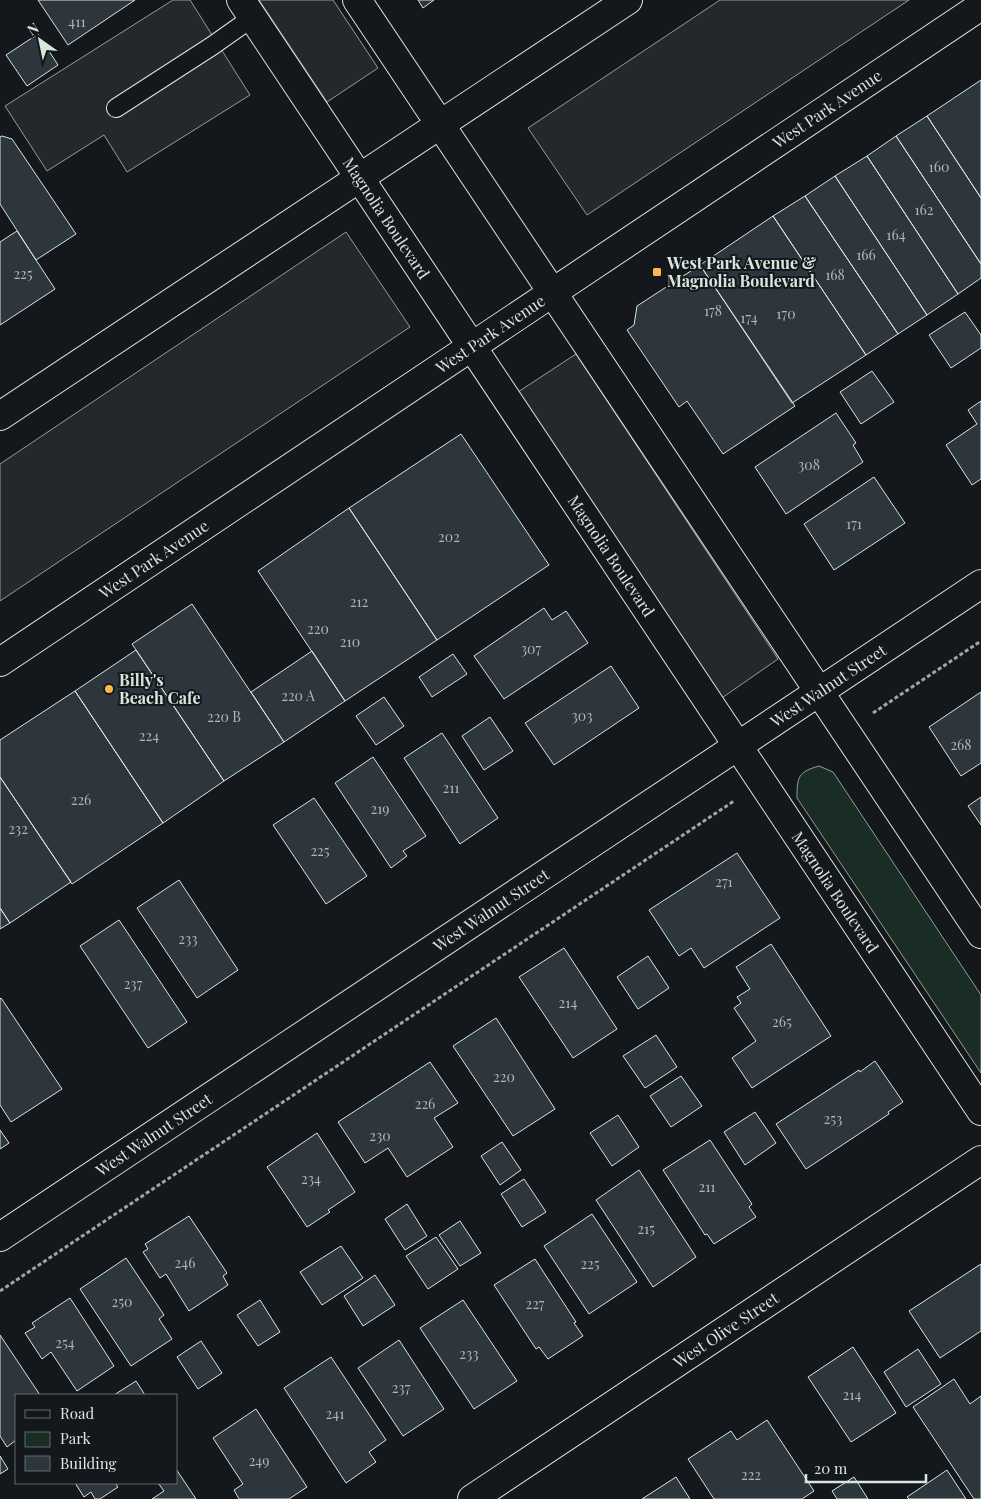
<svg xmlns="http://www.w3.org/2000/svg" width="981" height="1499" viewBox="0 0 981 1499" font-family="'Playfair Display',serif">
<style>
.green{fill:#1a2d24;stroke:#939e99}
.parking{fill:#24282b;stroke:#939e99}
.building{fill:#2c363c;stroke:#d8e6dc}
.lines{fill:none;stroke-linecap:round;stroke-linejoin:round}
.lane-casing{stroke:#d8e6dc;stroke-width:20}
.street-casing{stroke:#d8e6dc;stroke-width:30}
.highway-casing{stroke:#d8e6dc;stroke-width:30}
.path{stroke:#9da8a2;stroke-width:3;stroke-dasharray:4 2.5;stroke-linecap:butt}
.lane{stroke:#14181c;stroke-width:18}
.street{stroke:#14181c;stroke-width:28}
.highway{stroke:#14181c;stroke-width:28}
.poi-dot{fill:#ffb74d;stroke:#14181c;stroke-width:2}
.labels{text-anchor:middle;stroke-width:4;stroke-linejoin:round;paint-order:stroke}
.number-label{font-size:14px;fill:#adbab4}
.street-label{font-size:16px;fill:#d8e6dc;stroke:#14181c}
.poi-label{font-size:16px;font-weight:bold;fill:#d8e6dc;stroke:#14181c;text-anchor:start}
</style>
<rect width="100%" height="100%" fill="#14181c"/>
<!-- green -->
<path class="green" d="M 819,766 L 833,772 L 981,995 L 981,1073 L 797,798 C 797,777 798,772 819,766 Z"/>
<!-- parking -->
<path class="parking" d="M 173,0 L 190,0 L 250,95 L 127,172 L 104,135 L 47,171 L 5,106 Z
M 259,0 L 333,0 L 378,68 L 327,102 Z
M 720,0 L 909,0 L 587,215 L 528,128 Z
M 346,232 L 410,327 L 0,601 L 0,464 Z
M 576,354 L 778,659 L 716,702 L 515,394 Z"/>
<!-- building -->
<path class="building" d="M 38,0 L 135,0 L 68,45 Z
M 418,0 L 434,0 L 423,8 Z
M 38,34 L 58,65 L 27,86 L 6,55 Z
M 981,80 L 981,198 L 927,116 Z
M 927,116 L 981,198 L 981,264 L 896,136 Z
M 2,136 L 12,139 L 76,234 L 36,260 L 0,204 L 0,137 Z
M 896,136 L 981,264 L 981,278 L 958,294 L 867,156 Z
M 867,156 L 958,294 L 927,315 L 835,176 Z
M 835,176 L 927,315 L 898,334 L 805,196 Z
M 805,196 L 898,334 L 866,355 L 773,216 Z
M 773,216 L 866,355 L 792,403 L 700,265 Z
M 17,231 L 55,289 L 0,325 L 0,242 Z
M 700,265 L 795,406 L 723,454 L 687,401 L 679,407 L 627,330 L 634,325 L 637,306 Z
M 965,312 L 981,335 L 981,348 L 951,368 L 929,335 Z
M 872,371 L 894,402 L 861,424 L 840,392 Z
M 981,401 L 981,479 L 972,485 L 946,445 L 977,424 L 968,410 Z
M 836,413 L 856,443 L 853,445 L 863,462 L 786,514 L 755,467 Z
M 461,434 L 549,565 L 437,640 L 349,508 Z
M 874,477 L 905,523 L 834,570 L 804,524 Z
M 349,508 L 437,640 L 345,701 L 258,571 Z
M 192,604 L 284,742 L 224,781 L 132,644 Z
M 544,608 L 552,620 L 566,611 L 588,643 L 504,699 L 474,656 Z
M 136,650 L 224,781 L 163,823 L 75,691 Z
M 312,651 L 345,701 L 284,742 L 251,692 Z
M 453,654 L 467,674 L 432,697 L 419,677 Z
M 611,666 L 639,708 L 554,765 L 525,723 Z
M 75,691 L 163,823 L 72,884 L 0,777 L 0,740 Z
M 981,692 L 981,763 L 961,776 L 929,727 Z
M 384,697 L 404,726 L 376,745 L 356,716 Z
M 490,717 L 513,751 L 484,770 L 462,736 Z
M 442,733 L 498,818 L 460,844 L 404,758 Z
M 373,757 L 426,836 L 403,851 L 407,856 L 391,868 L 335,783 Z
M 0,777 L 71,882 L 10,923 L 0,908 Z
M 981,797 L 981,825 L 968,806 Z
M 314,798 L 367,876 L 326,904 L 273,825 Z
M 737,853 L 780,918 L 704,968 L 691,948 L 679,956 L 649,910 Z
M 179,880 L 238,970 L 197,998 L 137,908 Z
M 0,908 L 10,923 L 0,929 Z
M 119,920 L 187,1022 L 148,1048 L 80,946 Z
M 771,944 L 831,1036 L 752,1088 L 732,1058 L 756,1041 L 734,1008 L 741,1003 L 737,997 L 750,989 L 736,967 Z
M 564,948 L 617,1029 L 573,1058 L 519,977 Z
M 648,956 L 669,988 L 638,1009 L 617,977 Z
M 1,998 L 62,1089 L 11,1122 L 0,1105 L 0,999 Z
M 496,1018 L 555,1109 L 513,1136 L 453,1046 Z
M 656,1035 L 677,1067 L 645,1088 L 623,1056 Z
M 875,1061 L 903,1102 L 888,1112 L 889,1114 L 806,1169 L 776,1124 L 859,1070 L 860,1072 Z
M 430,1062 L 458,1103 L 434,1118 L 453,1147 L 407,1177 L 388,1148 L 365,1163 L 338,1122 Z
M 681,1076 L 702,1106 L 671,1127 L 650,1096 Z
M 755,1112 L 776,1143 L 745,1165 L 724,1132 Z
M 618,1115 L 639,1147 L 612,1166 L 590,1133 Z
M 0,1130 L 9,1143 L 0,1149 Z
M 317,1133 L 355,1192 L 328,1210 L 330,1212 L 307,1227 L 267,1167 Z
M 710,1140 L 752,1204 L 749,1207 L 756,1217 L 714,1244 L 707,1234 L 705,1235 L 663,1170 Z
M 502,1142 L 521,1170 L 500,1185 L 481,1156 Z
M 639,1170 L 696,1257 L 653,1287 L 596,1200 Z
M 524,1179 L 546,1212 L 522,1227 L 501,1194 Z
M 407,1204 L 427,1236 L 405,1250 L 385,1219 Z
M 592,1214 L 637,1282 L 589,1314 L 544,1246 Z
M 189,1216 L 227,1273 L 223,1276 L 228,1285 L 189,1311 L 166,1274 L 160,1278 L 143,1252 L 148,1249 L 145,1244 Z
M 460,1221 L 481,1253 L 460,1266 L 439,1235 Z
M 436,1237 L 458,1269 L 428,1289 L 406,1256 Z
M 341,1246 L 363,1278 L 322,1305 L 300,1272 Z
M 126,1258 L 164,1315 L 159,1319 L 172,1339 L 131,1366 L 80,1289 Z
M 535,1259 L 576,1322 L 574,1323 L 583,1336 L 548,1359 L 539,1347 L 536,1349 L 494,1285 Z
M 981,1264 L 981,1331 L 940,1358 L 909,1311 Z
M 375,1275 L 395,1305 L 363,1326 L 344,1296 Z
M 70,1298 L 114,1366 L 77,1391 L 51,1352 L 42,1359 L 25,1333 L 35,1327 L 32,1323 Z
M 260,1300 L 280,1332 L 258,1346 L 237,1315 Z
M 463,1300 L 517,1381 L 474,1409 L 420,1328 Z
M 0,1335 L 40,1395 L 16,1395 L 16,1440 L 7,1447 L 0,1436 Z
M 399,1340 L 444,1409 L 403,1436 L 358,1368 Z
M 201,1341 L 222,1373 L 198,1389 L 177,1357 Z
M 853,1347 L 896,1413 L 851,1442 L 808,1377 Z
M 918,1349 L 941,1384 L 906,1407 L 884,1372 Z
M 331,1357 L 386,1440 L 369,1452 L 376,1462 L 346,1483 L 284,1388 Z
M 954,1379 L 970,1404 L 981,1396 L 981,1499 L 974,1499 L 913,1407 Z
M 136,1381 L 145,1395 L 114,1395 Z
M 256,1409 L 307,1487 L 289,1499 L 239,1499 L 234,1490 L 243,1484 L 213,1438 Z
M 767,1420 L 814,1491 L 802,1499 L 714,1499 L 688,1459 L 731,1431 L 737,1440 Z
M 0,1456 L 8,1469 L 0,1474 Z
M 176,1469 L 196,1499 L 152,1499 L 164,1491 L 158,1483 L 176,1483 Z
M 947,1470 L 966,1499 L 909,1499 L 907,1497 Z
M 676,1477 L 690,1499 L 642,1499 Z
M 854,1477 L 868,1499 L 837,1499 L 832,1491 Z
M 75,1483 L 115,1483 L 118,1487 L 100,1499 L 95,1499 L 91,1492 L 84,1497 Z"/>
<g class="lines">
<!-- lane casing -->
<g class="lane-casing">
<path id="lane" d="M 116,108 L 212,46 L 253,17"/>
</g>
<!-- street casing -->
<g class="street-casing">
<g id="street">
<path id="s1" d="M 241,0 L 981,1111"/>
<path d="M 357,0 L 981,934"/>
<path id="s2" d="M 0,1237 L 981,584"/>
<path id="s3" d="M 472,1499 L 981,1160"/>
</g>
</g>
<!-- highway casing -->
<g class="highway-casing">
<g id="highway">
<path d="M 0,416 L 628,0"/>
<path id="s4" d="M 0,662 L 981,6"/>
</g>
</g>
<!-- path -->
<path class="path" d="M 873,713 L 981,641
M 0,1291 L 734,801"/>
<!-- lane -->
<use href="#lane" class="lane"/>
<!-- street -->
<use href="#street" class="street"/>
<!-- highway -->
<use href="#highway" class="highway"/>
</g>
<!-- markers -->
<g class="poi-dot">
<rect x="652" y="267" width="10" height="10" rx="2.5"/>
<circle cx="109" cy="689" r="5"/>
</g>
<g class="labels">
<!-- number labels -->
<g class="number-label">
<text x="77" y="27">411</text>
<text x="939" y="172">160</text>
<text x="924" y="215">162</text>
<text x="896" y="240">164</text>
<text x="866" y="260">166</text>
<text x="23" y="279">225</text>
<text x="835" y="280">168</text>
<text x="713" y="316">178</text>
<text x="786" y="319">170</text>
<text x="749" y="323">174</text>
<text x="809" y="470">308</text>
<text x="854" y="529">171</text>
<text x="449" y="542">202</text>
<text x="359" y="607">212</text>
<text x="318" y="634">220</text>
<text x="350" y="647">210</text>
<text x="531" y="654">307</text>
<text x="298" y="701">220 A</text>
<text x="582" y="721">303</text>
<text x="224" y="722">220 B</text>
<text x="149" y="741">224</text>
<text x="961" y="750">268</text>
<text x="451" y="793">211</text>
<text x="81" y="805">226</text>
<text x="380" y="814">219</text>
<text x="18" y="834">232</text>
<text x="320" y="856">225</text>
<text x="724" y="887">271</text>
<text x="188" y="944">233</text>
<text x="133" y="989">237</text>
<text x="568" y="1008">214</text>
<text x="782" y="1027">265</text>
<text x="504" y="1082">220</text>
<text x="425" y="1109">226</text>
<text x="833" y="1124">253</text>
<text x="380" y="1141">230</text>
<text x="311" y="1184">234</text>
<text x="707" y="1192">211</text>
<text x="646" y="1234">215</text>
<text x="185" y="1268">246</text>
<text x="590" y="1269">225</text>
<text x="122" y="1307">250</text>
<text x="535" y="1309">227</text>
<text x="65" y="1348">254</text>
<text x="469" y="1359">233</text>
<text x="401" y="1393">237</text>
<text x="852" y="1400">214</text>
<text x="335" y="1419">241</text>
<text x="259" y="1466">249</text>
<text x="751" y="1480">222</text>
</g>
<!-- street labels -->
<g class="street-label">
<text dy="6" stroke="none"><textPath href="#s4" startOffset="995">West Park Avenue</textPath></text>
<text dy="6" stroke="none"><textPath href="#s1" startOffset="262">Magnolia Boulevard</textPath></text>
<text dy="6" stroke="none"><textPath href="#s4" startOffset="590">West Park Avenue</textPath></text>
<text dy="6" stroke="none"><textPath href="#s1" startOffset="668">Magnolia Boulevard</textPath></text>
<text dy="6" stroke="none"><textPath href="#s4" startOffset="185">West Park Avenue</textPath></text>
<text dy="6" stroke="none"><textPath href="#s2" startOffset="995">West Walnut Street</textPath></text>
<text dy="6" stroke="none"><textPath href="#s1" startOffset="1072">Magnolia Boulevard</textPath></text>
<text dy="6" stroke="none"><textPath href="#s2" startOffset="590">West Walnut Street</textPath></text>
<text dy="6" stroke="none"><textPath href="#s2" startOffset="185">West Walnut Street</textPath></text>
<text dy="6" stroke="none"><textPath href="#s3" startOffset="305">West Olive Street</textPath></text>
</g>
<!-- poi labels -->
<g class="poi-label">
<text x="667" y="269">West Park Avenue &amp;<tspan x="667" dy="18">Magnolia Boulevard</tspan></text>
<text x="119" y="686">Billy's<tspan x="119" dy="18">Beach Cafe</tspan></text>
</g>
</g>
<!-- legend -->
<rect x="15" y="1394" width="162" height="90" fill="#14181c" stroke="#626a69"/>
<rect x="25" y="1410" width="25" height="8" fill="#14181c" stroke="#626a69"/>
<text x="60" y="1419" font-size="15" fill="#d8e6dc">Road</text>
<rect x="25" y="1432" width="25" height="15" fill="#1a2d24" stroke="#626a69"/>
<text x="60" y="1444" font-size="15" fill="#d8e6dc">Park</text>
<rect x="25" y="1456" width="25" height="15" fill="#2c363c" stroke="#626a69"/>
<text x="60" y="1469" font-size="15" fill="#d8e6dc">Building</text>
<!-- north arrow -->
<g transform="translate(40 40) rotate(327)" stroke="#14181c" stroke-width="4" paint-order="stroke">
<path d="M0-4L9 19L0 12L-9 19Z" fill="#d8e6dc"/>
<text y="-8" font-size="14" font-weight="bold" text-anchor="middle" fill="#d8e6dc">N</text>
</g>
<!-- scale -->
<path d="M806 1474v8h120v-8" fill="none" stroke="#d8e6dc" stroke-width="2.5"/>
<text x="814" y="1474" font-size="15" fill="#d8e6dc" stroke="#14181c" stroke-width="4" paint-order="stroke">20 m</text>
</svg>
